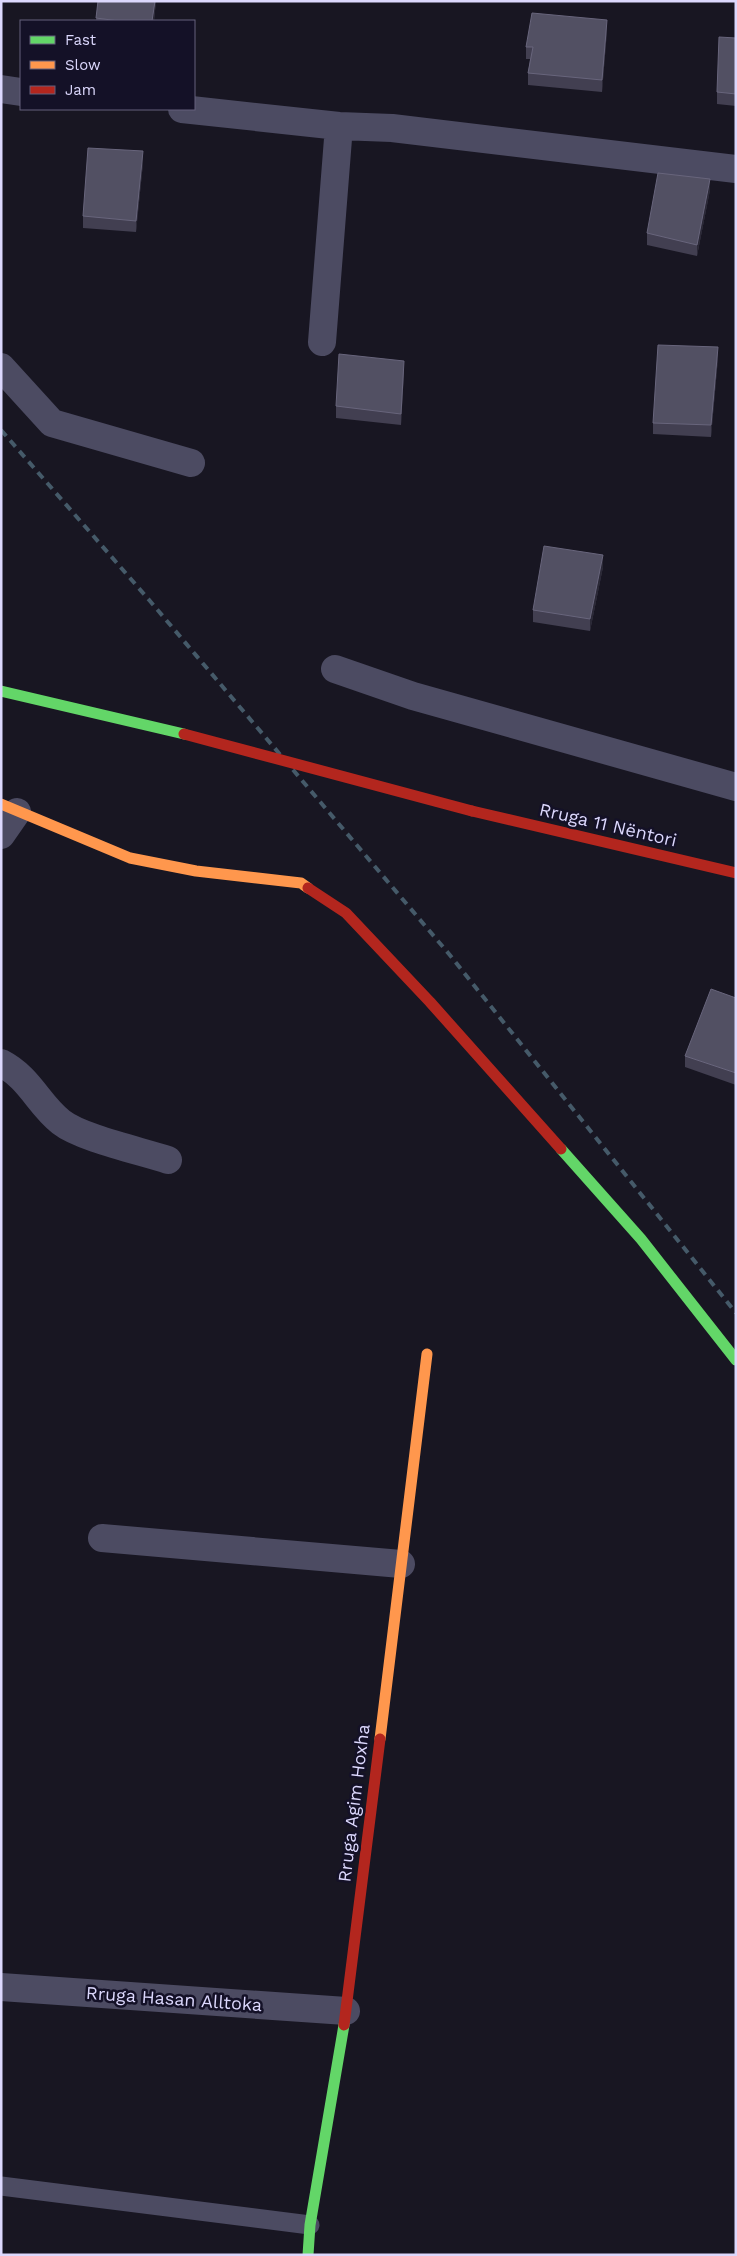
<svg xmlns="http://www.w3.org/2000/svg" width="737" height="2256" viewBox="0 0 737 2256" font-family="'Work Sans',sans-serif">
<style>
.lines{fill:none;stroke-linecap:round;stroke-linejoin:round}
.lane{stroke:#4c4b62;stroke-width:19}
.street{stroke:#4c4b62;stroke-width:28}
.fast{stroke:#63d668;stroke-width:11}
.slow{stroke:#ff974d;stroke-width:11}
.jam{stroke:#b3261e;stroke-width:11}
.rail{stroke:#455a69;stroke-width:4;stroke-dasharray:8 6;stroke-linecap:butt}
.jam-bridge{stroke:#b3261e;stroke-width:11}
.wall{fill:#423f51}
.shaded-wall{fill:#2a2836}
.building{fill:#525063;stroke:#68657c}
.labels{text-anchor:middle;stroke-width:5;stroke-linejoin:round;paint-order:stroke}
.street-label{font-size:18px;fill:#dcd8fd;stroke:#141127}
</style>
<rect width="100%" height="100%" fill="#181622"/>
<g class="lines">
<!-- lane -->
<path class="lane" d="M 1,2186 L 310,2225"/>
<!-- street -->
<path class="street" d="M 1,89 L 21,92
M 182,109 L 339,126 L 392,128 L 736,169
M 322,342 L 339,126
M 1,367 L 52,423 L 191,463
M 335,669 L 413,696 L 736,787
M 1,835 L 17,812
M 1,1063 C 30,1078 38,1104 61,1122 C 81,1138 141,1151 168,1160
M 102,1538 L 401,1564
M 1,1987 L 346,2011"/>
<!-- fast -->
<path class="fast" d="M 1,691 L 184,734
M 561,1149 L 641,1239 L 736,1360
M 308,2255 L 310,2225 L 344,2025"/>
<!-- slow -->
<path class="slow" d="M 1,804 L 130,858 L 196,871 L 301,883 L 308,888
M 380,1739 L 427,1354"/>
<!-- jam -->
<path class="jam" d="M 472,811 L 736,873
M 308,888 L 346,913 L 430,1002 L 561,1149
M 344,2025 L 380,1739"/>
<!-- rail -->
<path class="rail" d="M 1,430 L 150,601 L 449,954 L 736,1313"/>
<!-- jam-bridge -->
<path class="jam-bridge" d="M 184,734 L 472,811"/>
</g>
<!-- wall -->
<path class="wall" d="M 98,1 L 156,1 L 154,21 L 96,21 Z
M 607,31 L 602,92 L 528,85 L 528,73 L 530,59 L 526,59 L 526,47 Z
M 736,38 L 736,106 L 717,104 L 717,92 Z
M 143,163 L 136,232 L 83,228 L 83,216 Z
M 710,190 L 697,256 L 647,245 L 647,233 Z
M 718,358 L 711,437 L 653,434 L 653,423 Z
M 404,372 L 401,425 L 336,418 L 336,406 Z
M 603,567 L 590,631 L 533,622 L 533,610 Z
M 736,998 L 736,1085 L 685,1067 L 685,1056 Z"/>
<!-- shaded-wall -->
<path class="shaded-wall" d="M 155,1 L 156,1 L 154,21 L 152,21 Z
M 607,20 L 607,31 L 602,92 L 602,80 Z
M 143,151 L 143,163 L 136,232 L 136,221 Z
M 710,179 L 710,190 L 697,256 L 697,245 Z
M 718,347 L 718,358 L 711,437 L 711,425 Z
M 404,361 L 404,372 L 401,425 L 401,414 Z
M 603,555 L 603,567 L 590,631 L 590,619 Z"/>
<!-- building -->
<path class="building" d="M 98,1 L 155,1 L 152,21 L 119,21 L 96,18 Z
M 532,13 L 607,20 L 602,80 L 528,73 L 533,47 L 526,47 Z
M 719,37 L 736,38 L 736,94 L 717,92 Z
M 88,148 L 143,151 L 136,221 L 83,216 Z
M 658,173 L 710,179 L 697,245 L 647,233 Z
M 658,345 L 718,347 L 711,425 L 653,423 Z
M 339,354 L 404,361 L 401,414 L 336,406 Z
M 544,546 L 603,555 L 590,619 L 533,610 Z
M 711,989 L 736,998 L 736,1073 L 685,1056 Z"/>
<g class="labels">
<!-- street labels -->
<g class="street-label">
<text transform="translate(608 825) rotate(13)" y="6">Rruga 11 Nëntori</text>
<text transform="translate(354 1803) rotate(-83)" y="6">Rruga Agim Hoxha</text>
<text transform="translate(174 1999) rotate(4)" y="6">Rruga Hasan Alltoka</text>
</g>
</g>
<!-- border -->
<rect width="737" height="2256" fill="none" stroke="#dcd8fd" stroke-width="5"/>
<!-- legend -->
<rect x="20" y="20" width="175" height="90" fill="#141127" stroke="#64617d"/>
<rect x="30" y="36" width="25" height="8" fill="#63d668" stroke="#64617d"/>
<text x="65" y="45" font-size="15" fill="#dcd8fd">Fast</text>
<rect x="30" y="61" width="25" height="8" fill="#ff974d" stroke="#64617d"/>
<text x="65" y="70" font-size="15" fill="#dcd8fd">Slow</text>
<rect x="30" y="86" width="25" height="8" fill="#b3261e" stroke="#64617d"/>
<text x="65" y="95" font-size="15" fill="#dcd8fd">Jam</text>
</svg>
